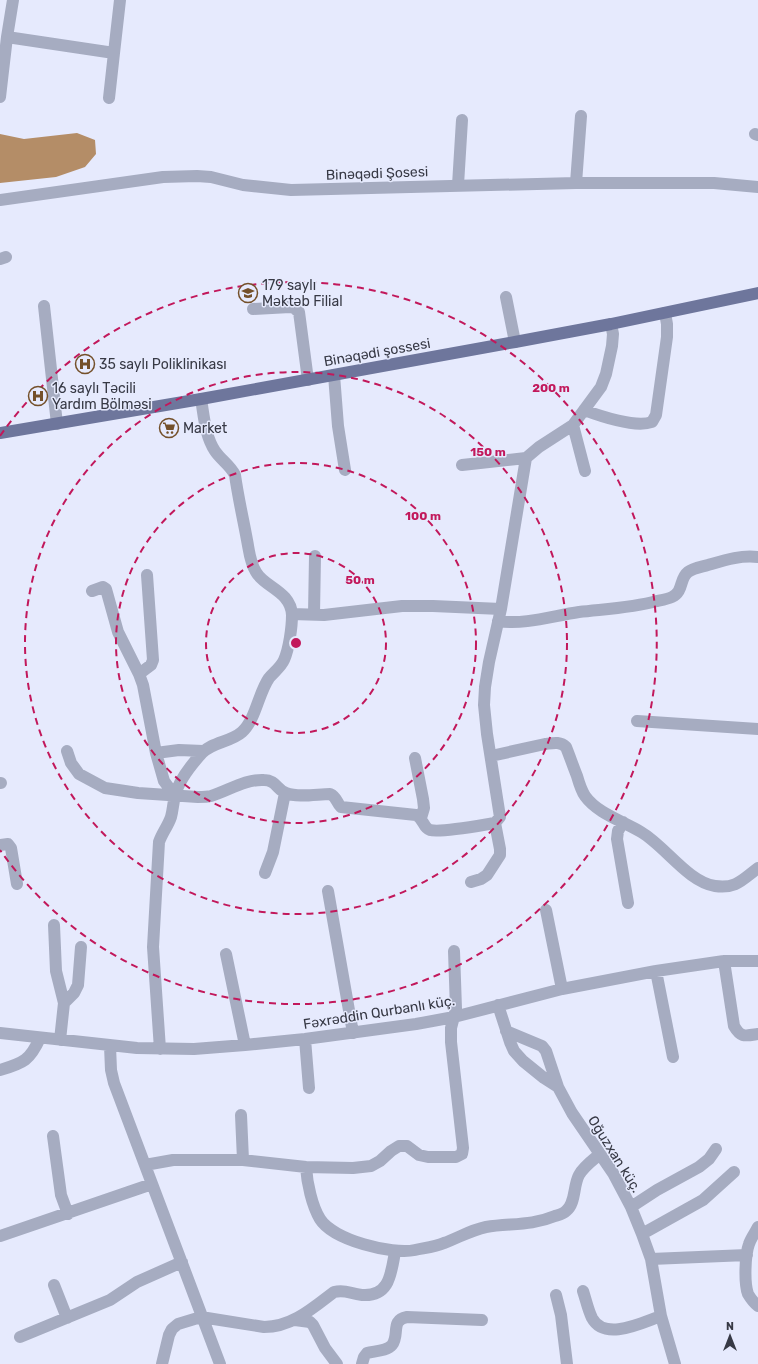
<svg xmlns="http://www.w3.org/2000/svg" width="758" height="1364" viewBox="0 0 758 1364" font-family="Rubik,sans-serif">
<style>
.water{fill:#b48d67}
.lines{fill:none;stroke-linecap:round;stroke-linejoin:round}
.minor{stroke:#a6acc1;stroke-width:12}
.major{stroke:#6e769c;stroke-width:12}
.ring{fill:none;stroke:#c2185b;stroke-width:2;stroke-dasharray:7 5}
.labels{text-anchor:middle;stroke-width:3;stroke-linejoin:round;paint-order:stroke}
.street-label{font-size:14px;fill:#373945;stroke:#e6eafd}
.poi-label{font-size:14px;fill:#373945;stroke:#e6eafd;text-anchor:start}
.centre{fill:#c2185b;stroke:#e6eafd;stroke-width:2}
.ring-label{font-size:12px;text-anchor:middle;font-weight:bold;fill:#c2185b;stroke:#e6eafd;stroke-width:3;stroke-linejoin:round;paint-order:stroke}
</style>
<rect width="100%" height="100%" fill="#e6eafd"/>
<!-- water -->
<path class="water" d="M 77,133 L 95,140 L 96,154 L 85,167 L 56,177 L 0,183 L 0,134 L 24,139 Z"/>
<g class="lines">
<!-- minor -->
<path class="minor" d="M 7,37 L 13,0
M 0,71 L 3,71 L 7,37 L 114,53 L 120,0
M 0,97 L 3,71
M 109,98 L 114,53
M 755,134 L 758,135
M 576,183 L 581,116
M 458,185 L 462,120
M 0,200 L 163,177 L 197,176 L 211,177 L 243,185 L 291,190 L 576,183 L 714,183 L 758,187
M 0,259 L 6,257
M 506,297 L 515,342
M 44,306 L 57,424
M 253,309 L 290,307 L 294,308 L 299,312 L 308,380
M 334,375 L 338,426 L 345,470
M 584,410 C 600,416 636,428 652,422 L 656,415 L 667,337 L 667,324 L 665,313
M 573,425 L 585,471
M 462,465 L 526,458
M 92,591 L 103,587 L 106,589 L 118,632 L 139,674 L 143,685 L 156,753 L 164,781 L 175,796
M 292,614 L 324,615 L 402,606 L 433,606 L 501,609
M 314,614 L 315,556
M 498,621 C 525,625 552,616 579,612 C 605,609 632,608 657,601 C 662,600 668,599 672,597 C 684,591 679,579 688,572 C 693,568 701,567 708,565 C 725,560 740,555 758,557
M 139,674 L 151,665 L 153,660 L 147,575
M 637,721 L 758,729
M 67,751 L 71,763 L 79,774 L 105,788 L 138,793 L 198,797 C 202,797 207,797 211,796 C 228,791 245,779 264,780 C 276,780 277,790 286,793 C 297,798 318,794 330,794 C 337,797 336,802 341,807 L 416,815 C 424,819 423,828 430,830 C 441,833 482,825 495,823 L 500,817 L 487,734 L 484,705 L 485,687 L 489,662 L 501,609 L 526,458 L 539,447 L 573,425 L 601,387 L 606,374 L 612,346 L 613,334 L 611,324
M 156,753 L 179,750 L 203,751
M 491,756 L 545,744 C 553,743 560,741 566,747 C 570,757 573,766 577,776 C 579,783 581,790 585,796 C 598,814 623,821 641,832 C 665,846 688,882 715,886 C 736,889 742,880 758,868
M 415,758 L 423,799 L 424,808 L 421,818
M 0,783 L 1,783
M 623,822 L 618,831 L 617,839 L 628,903
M 0,845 L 8,844 L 11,848 L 17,884
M 265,873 L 273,852 L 285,793
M 471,882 L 481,879 L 487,875 L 500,855 L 500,849 L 495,823
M 328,891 L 353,1033
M 546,910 L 562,989
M 54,925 L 56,971 L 64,1003 L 60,1040
M 226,954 L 245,1045
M 724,961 L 734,1026 C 741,1038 745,1036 758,1034
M 656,971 L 673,1057
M 64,1003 L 74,993 L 78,985 L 81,947
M 498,1005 L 510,1042 L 514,1051 L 523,1061 L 544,1078 L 558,1087 L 572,1113 L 613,1173 L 631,1207 L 642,1234 L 651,1259 L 661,1316 L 675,1364
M 506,1031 L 542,1046 L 546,1051 L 558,1087
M 0,1033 L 137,1048 L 194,1049 L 245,1045 L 305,1039 L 416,1024 L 454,1017 L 562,989 L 656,971 L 724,961 L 758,961
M 305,1039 L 309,1088
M 110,1046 L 111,1070 L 114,1083 L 220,1364
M 160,1049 L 153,947 L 159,842 C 162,833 168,826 171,817 C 173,810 173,803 175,796 C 178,782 192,764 202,753 C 212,742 231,742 242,732 C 256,719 258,694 269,678 C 274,672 281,667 284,660 C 289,649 292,627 292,615 C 291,591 264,587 256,572 C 250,563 249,550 247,540 C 243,518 238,497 235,475 C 230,465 221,460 215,451 C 205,436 204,416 201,399
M 0,1070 C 24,1063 30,1060 40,1038
M 241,1115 L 243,1160
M 53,1136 L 61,1195 L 68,1214
M 145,1165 L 173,1160 L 243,1160 L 306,1167 L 353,1168 L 371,1166 L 380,1161 L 391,1151 L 399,1146 L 407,1146 L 419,1155 L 428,1157 L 456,1157 L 462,1154 L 463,1148 L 451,1042 L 451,1028 L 456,1009 L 454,951
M 306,1167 C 307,1183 312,1206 320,1219 C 333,1240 392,1255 415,1250 C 424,1248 435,1247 444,1243 C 458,1238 471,1230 486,1227 C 510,1223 531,1226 555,1216 C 558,1215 563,1214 566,1211 C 576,1203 573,1186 579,1175 C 584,1166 593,1160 600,1154
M 631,1207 L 657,1190 L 699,1167 L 709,1159 L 716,1149
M 758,1227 C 755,1233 751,1238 749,1244 C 745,1255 744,1283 748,1294 C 751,1299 754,1303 758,1306
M 642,1234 L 703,1200 L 734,1172
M 0,1236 L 152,1184
M 651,1259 L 747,1255
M 54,1285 L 67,1318
M 583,1291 C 586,1300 588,1310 592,1318 C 605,1342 643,1322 661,1316
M 556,1295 L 561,1315 L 567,1364
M 295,1320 L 310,1322 L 313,1325 L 325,1348 L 337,1364
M 20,1337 L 110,1300 L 137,1282 L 182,1262
M 162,1364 L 169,1335 L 172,1329 L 178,1324 L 201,1317 L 264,1327 C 292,1327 313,1308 334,1292 C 346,1289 350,1294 362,1295 C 390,1297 391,1273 395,1252
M 362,1364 L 364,1357 L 367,1353 C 374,1351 387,1351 392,1345 C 400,1335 390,1320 407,1317 L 482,1320"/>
<!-- major -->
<path class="major" d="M 0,433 L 201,399 L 515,342 L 611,324 L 758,293"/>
</g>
<!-- distance rings -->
<g class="ring">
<circle cx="296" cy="643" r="90"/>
<circle cx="296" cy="643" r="180"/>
<circle cx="296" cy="643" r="271"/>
<path d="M0 436A361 361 0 1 1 0 850"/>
</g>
<!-- icons -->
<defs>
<g id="school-ring" transform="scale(1)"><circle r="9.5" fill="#e6eafd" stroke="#74502a" stroke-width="1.5"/><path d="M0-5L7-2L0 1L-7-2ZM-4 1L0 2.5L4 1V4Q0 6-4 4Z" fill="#74502a"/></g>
<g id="hospital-ring" transform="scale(1)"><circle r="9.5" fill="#e6eafd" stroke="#74502a" stroke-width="1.5"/><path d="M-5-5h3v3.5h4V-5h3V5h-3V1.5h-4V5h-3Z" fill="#74502a"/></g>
<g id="supermarket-ring" transform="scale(1)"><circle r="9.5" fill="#e6eafd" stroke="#74502a" stroke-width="1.5"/><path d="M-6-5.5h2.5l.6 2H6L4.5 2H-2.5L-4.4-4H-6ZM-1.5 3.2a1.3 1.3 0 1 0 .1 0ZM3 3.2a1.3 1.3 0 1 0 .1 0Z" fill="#74502a"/></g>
</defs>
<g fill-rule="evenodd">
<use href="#school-ring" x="248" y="293"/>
<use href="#hospital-ring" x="85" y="364"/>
<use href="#hospital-ring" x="38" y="396"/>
<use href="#supermarket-ring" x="169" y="428"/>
</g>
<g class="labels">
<!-- street labels -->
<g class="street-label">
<text transform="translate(377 173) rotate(-2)" y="5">Binəqədi Şosesi</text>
<text transform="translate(377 352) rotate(-10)" y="5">Binəqədi şossesi</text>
<text transform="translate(379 1012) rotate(-9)" y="5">Fəxrəddin Qurbanlı küç.</text>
<text transform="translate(615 1154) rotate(58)" y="5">Oğuzxan küç.</text>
</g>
<!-- poi labels -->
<g class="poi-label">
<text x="262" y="290">179 saylı<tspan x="262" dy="16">Məktəb Filial</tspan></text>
<text x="99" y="369">35 saylı Poliklinikası</text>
<text x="52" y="393">16 saylı Təcili<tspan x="52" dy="16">Yardım Bölməsi</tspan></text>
<text x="183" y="433">Market</text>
</g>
</g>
<circle cx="296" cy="643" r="6" class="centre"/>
<g class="ring-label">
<text x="551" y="392">200 m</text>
<text x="488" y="456">150 m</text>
<text x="423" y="520">100 m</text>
<text x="360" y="584">50 m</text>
</g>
<!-- north arrow -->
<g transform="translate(730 1336)" stroke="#e6eafd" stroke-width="3" paint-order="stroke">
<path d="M0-3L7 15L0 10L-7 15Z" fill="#373945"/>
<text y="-6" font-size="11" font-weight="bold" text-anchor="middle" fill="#373945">N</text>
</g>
</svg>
